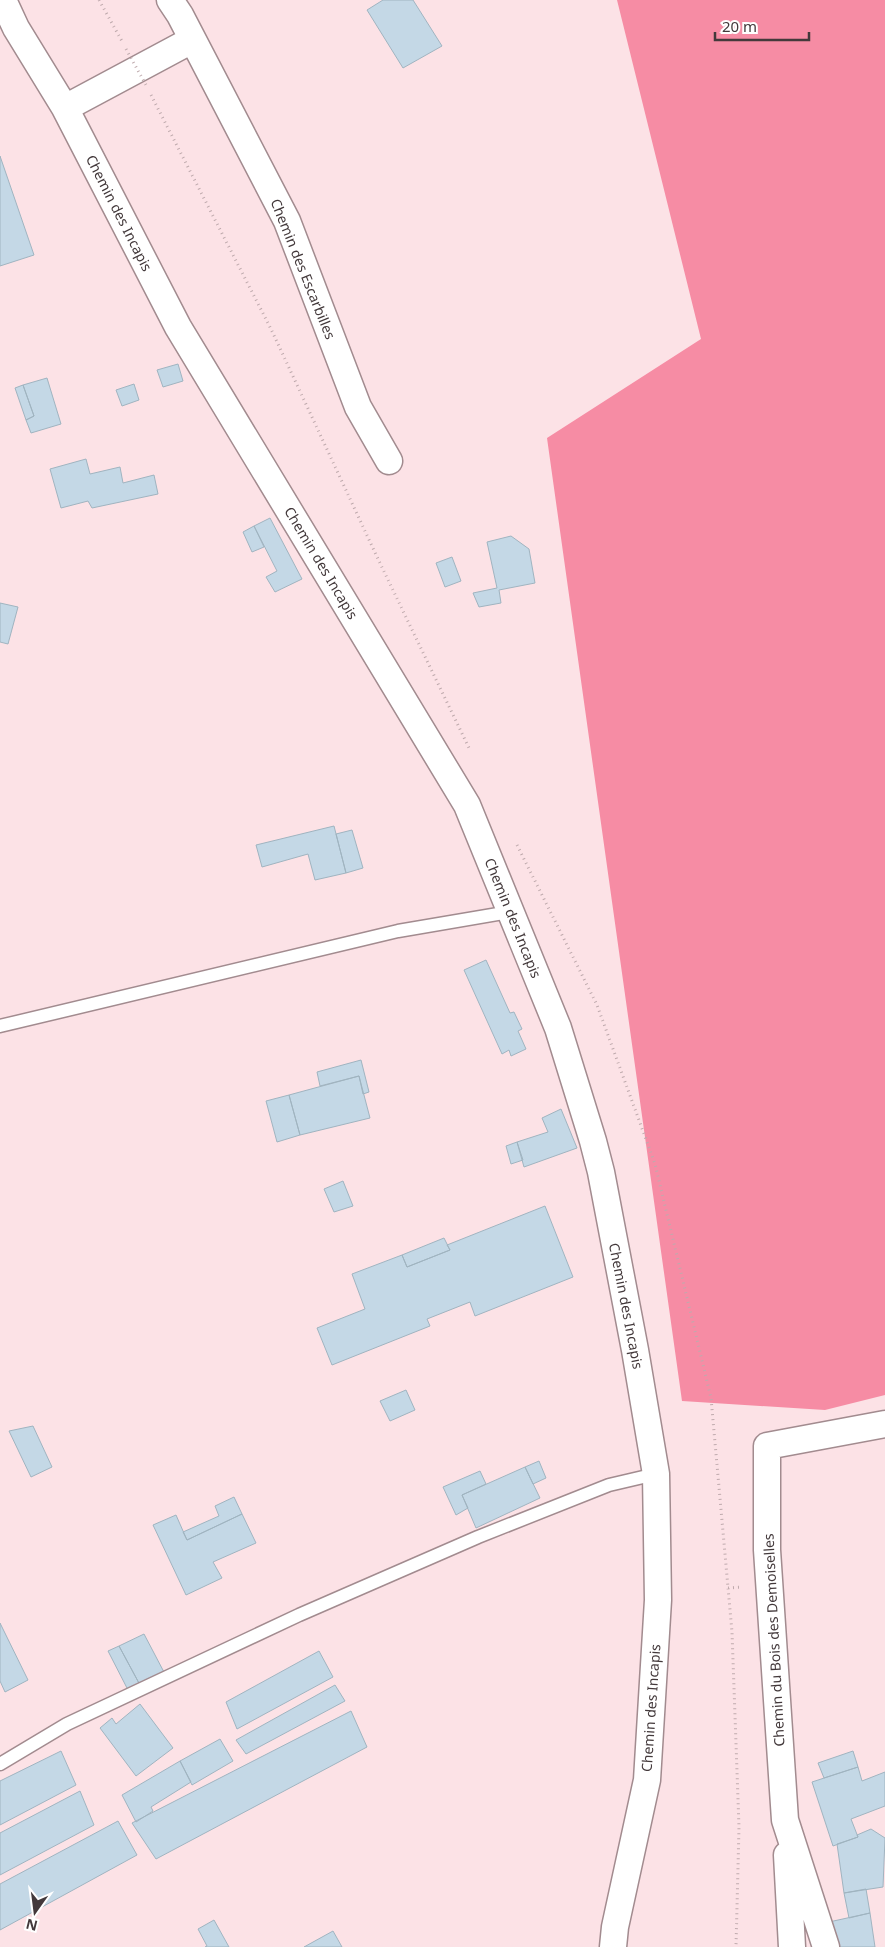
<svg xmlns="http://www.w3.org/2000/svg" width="885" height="1947" viewBox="0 0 885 1947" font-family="'Noto Sans',sans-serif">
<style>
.forest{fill:#f68ca4}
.building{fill:#c4d8e6;stroke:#a0b4c0}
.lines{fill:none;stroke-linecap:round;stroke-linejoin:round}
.service-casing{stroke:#a28b8f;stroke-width:15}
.minor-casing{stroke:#a28b8f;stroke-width:29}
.path{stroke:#bfaaad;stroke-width:3;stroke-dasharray:1 4;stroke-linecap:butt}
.service{stroke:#fff;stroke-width:12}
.minor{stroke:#fff;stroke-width:26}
.path-bridge{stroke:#bfaaad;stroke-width:3;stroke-dasharray:1 4;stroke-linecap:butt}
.labels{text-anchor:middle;stroke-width:4;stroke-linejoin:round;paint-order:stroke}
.street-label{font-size:14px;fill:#43393b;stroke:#fff}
</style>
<rect width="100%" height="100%" fill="#fce2e6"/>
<!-- forest -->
<path class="forest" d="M 617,0 L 885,0 L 885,1395 L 825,1410 L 682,1401 L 547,438 L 701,339 Z"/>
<!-- building -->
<path class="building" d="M 383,0 L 413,0 L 442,46 L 403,68 L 367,10 Z
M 0,156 L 34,255 L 0,266 Z
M 178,364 L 183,381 L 163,387 L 157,370 Z
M 47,378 L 61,424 L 31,433 L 26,420 L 34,416 L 23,385 Z
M 134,384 L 139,400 L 122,406 L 116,390 Z
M 23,385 L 34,416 L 26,420 L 15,388 Z
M 86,459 L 90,474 L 120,467 L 123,483 L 154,475 L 158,494 L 92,508 L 88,501 L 61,508 L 50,469 Z
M 270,518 L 302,579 L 275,592 L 266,577 L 277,571 L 254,526 Z
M 254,526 L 264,547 L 252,552 L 243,532 Z
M 511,536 L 529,549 L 535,583 L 499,590 L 501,603 L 479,607 L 473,593 L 497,588 L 487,542 Z
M 452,557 L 461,581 L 445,587 L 436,563 Z
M 0,603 L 18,607 L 8,644 L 0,642 Z
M 334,826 L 346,873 L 315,880 L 308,854 L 262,867 L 256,845 Z
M 352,830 L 363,868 L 346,873 L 336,834 Z
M 486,960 L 510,1013 L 514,1012 L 522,1029 L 518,1031 L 526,1049 L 511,1056 L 509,1050 L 502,1054 L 464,970 Z
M 361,1060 L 369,1092 L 363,1094 L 359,1076 L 320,1086 L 317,1072 Z
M 359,1076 L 370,1118 L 300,1135 L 289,1095 Z
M 289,1095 L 300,1135 L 277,1142 L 266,1101 Z
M 561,1109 L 577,1148 L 524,1167 L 517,1142 L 548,1132 L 542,1118 Z
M 517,1142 L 523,1160 L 511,1164 L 506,1146 Z
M 343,1181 L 353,1206 L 334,1212 L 324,1189 Z
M 545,1206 L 573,1277 L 475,1316 L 470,1302 L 427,1319 L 430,1326 L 332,1365 L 317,1328 L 365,1309 L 352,1274 L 402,1255 L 407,1267 L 450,1250 L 447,1245 Z
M 444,1238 L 450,1250 L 407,1267 L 402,1255 Z
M 406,1390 L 415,1410 L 390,1421 L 380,1401 Z
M 33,1426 L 52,1467 L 31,1477 L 9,1431 Z
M 539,1461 L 546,1478 L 533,1484 L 525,1467 Z
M 525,1467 L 540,1498 L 476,1528 L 462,1495 Z
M 480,1471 L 486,1484 L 462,1495 L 468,1508 L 456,1515 L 443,1487 Z
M 234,1497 L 242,1514 L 187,1540 L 183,1532 L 219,1516 L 215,1506 Z
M 242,1514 L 256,1543 L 213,1562 L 222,1578 L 186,1595 L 153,1525 L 176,1515 L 187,1540 Z
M 0,1623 L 28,1680 L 5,1692 L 0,1681 Z
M 144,1634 L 165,1674 L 140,1685 L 119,1646 Z
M 119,1646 L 140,1685 L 128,1690 L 108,1651 Z
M 319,1651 L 333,1677 L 237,1729 L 226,1702 Z
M 335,1685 L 345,1701 L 246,1754 L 236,1740 Z
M 140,1704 L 173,1748 L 136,1776 L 100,1728 L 112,1718 L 116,1724 Z
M 351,1711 L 367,1747 L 156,1859 L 132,1823 Z
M 220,1739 L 233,1761 L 192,1785 L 180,1761 Z
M 61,1751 L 76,1785 L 0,1825 L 0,1781 Z
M 853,1751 L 858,1767 L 824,1778 L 818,1763 Z
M 180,1761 L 191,1782 L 151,1807 L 153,1811 L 136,1822 L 122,1795 Z
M 858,1767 L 862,1781 L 885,1772 L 885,1806 L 851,1819 L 858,1837 L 833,1846 L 812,1782 Z
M 80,1791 L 94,1825 L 0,1875 L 0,1833 Z
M 118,1821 L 137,1855 L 0,1930 L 0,1884 Z
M 871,1829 L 885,1838 L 883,1887 L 844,1893 L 837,1844 L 858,1837 L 857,1835 Z
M 866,1889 L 870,1913 L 849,1918 L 844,1893 Z
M 870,1913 L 875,1947 L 834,1947 L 829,1922 Z
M 214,1920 L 229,1947 L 205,1947 L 207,1946 L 198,1929 Z
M 333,1931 L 342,1947 L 304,1947 Z"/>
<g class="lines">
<!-- service casing -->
<g class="service-casing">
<path id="service" d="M 0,1026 L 398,931 L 510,912
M 0,1764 L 67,1724 L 299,1615 L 478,1537 L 609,1485 L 656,1474"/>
</g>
<!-- minor casing -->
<g class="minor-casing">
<path id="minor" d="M 3,0 L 16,28 L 65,108 L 178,327 L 467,805 L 558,1028 L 593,1141 L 601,1172 L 635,1350 L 656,1474 L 658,1600 L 647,1780 L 615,1927 L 613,1947
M 170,0 L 180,15 L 287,221 L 358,407 L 389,461
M 65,108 L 192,40
M 787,1855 L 792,1947
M 826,1947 L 785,1820 L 767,1550 L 767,1446 L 885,1424"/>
</g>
<!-- path -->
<path class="path" d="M 99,0 L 123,43
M 151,95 L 271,329 L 378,559 L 469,748
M 517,845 L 597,1005 L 655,1164 L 711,1398 L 732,1632 L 739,1827 L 736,1947
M 728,1588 L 742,1587"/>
<!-- service -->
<use href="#service" class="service"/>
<!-- minor -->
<use href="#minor" class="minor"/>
<!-- path-bridge -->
<path class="path-bridge" d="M 126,49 L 146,85"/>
</g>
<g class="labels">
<!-- street labels -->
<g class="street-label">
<text transform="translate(119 213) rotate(63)" y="5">Chemin des Incapis</text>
<text transform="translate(303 269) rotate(68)" y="5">Chemin des Escarbilles</text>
<text transform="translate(321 563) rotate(59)" y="5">Chemin des Incapis</text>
<text transform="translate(513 918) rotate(68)" y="5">Chemin des Incapis</text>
<text transform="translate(626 1306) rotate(79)" y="5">Chemin des Incapis</text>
<text transform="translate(774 1640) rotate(-93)" y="5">Chemin du Bois des Demoiselles</text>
<text transform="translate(651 1708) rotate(-86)" y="5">Chemin des Incapis</text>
</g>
</g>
<!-- north arrow -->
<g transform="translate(35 1912) rotate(194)" stroke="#ffffff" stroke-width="4" paint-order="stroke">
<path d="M0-4L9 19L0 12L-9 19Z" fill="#43393b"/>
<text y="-8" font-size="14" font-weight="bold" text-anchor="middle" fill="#43393b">N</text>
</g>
<!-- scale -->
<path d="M715 32v8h94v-8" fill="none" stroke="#43393b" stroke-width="2.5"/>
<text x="722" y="32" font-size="15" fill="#43393b" stroke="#ffffff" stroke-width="4" paint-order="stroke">20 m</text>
</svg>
